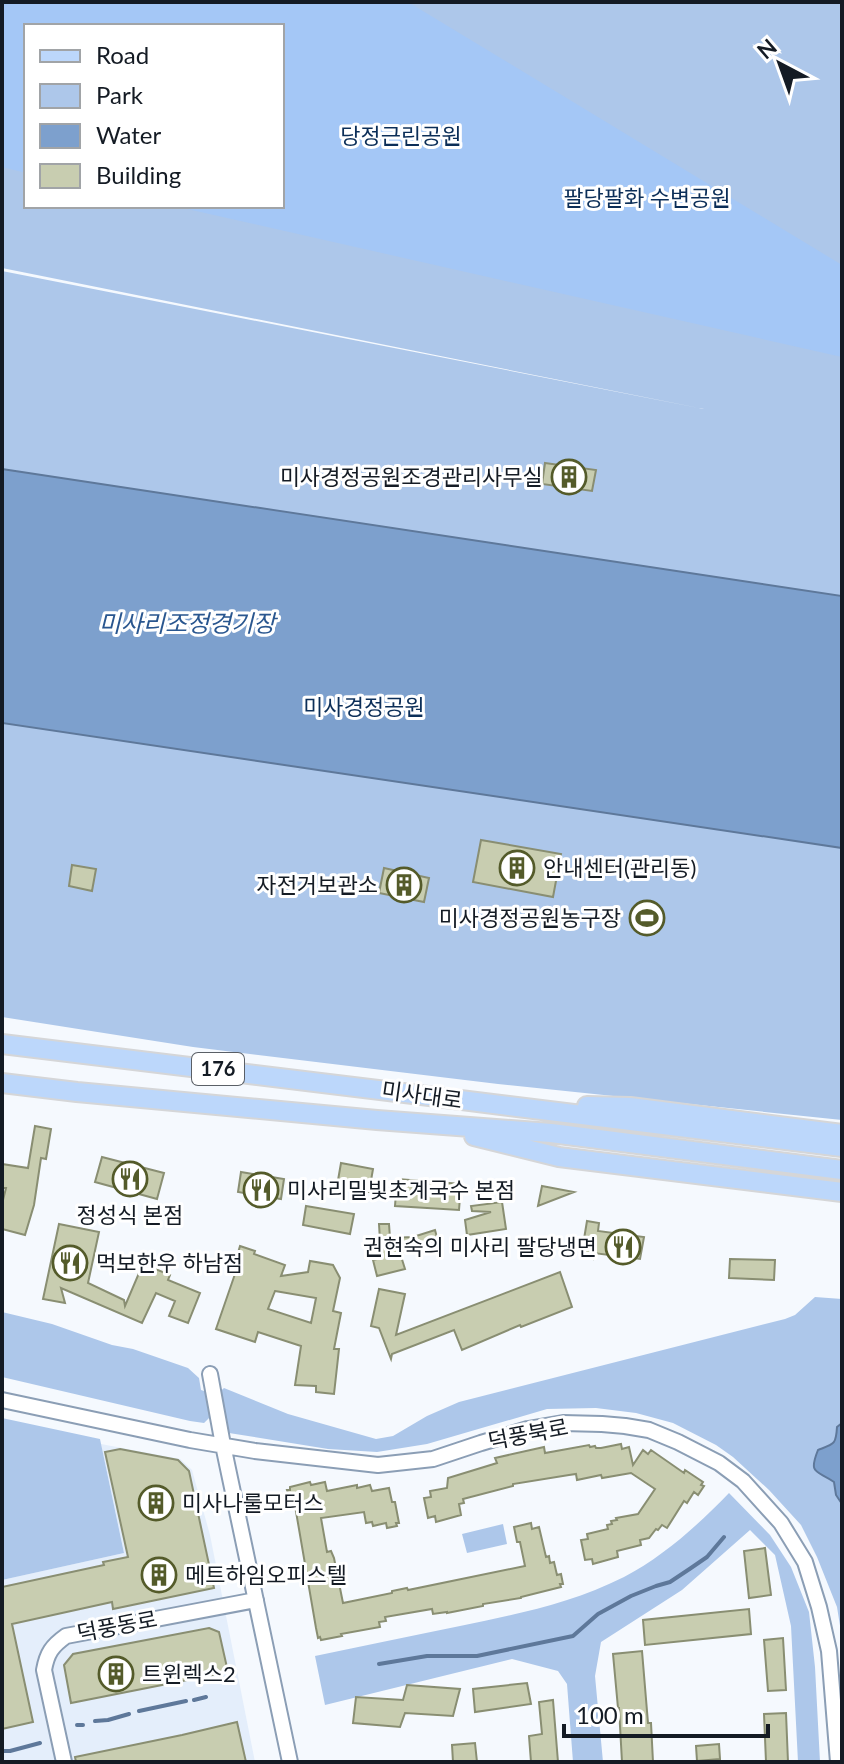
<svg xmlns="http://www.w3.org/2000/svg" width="844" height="1764" viewBox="0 0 844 1764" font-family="Lato,'Noto Sans KR',sans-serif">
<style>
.built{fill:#e4eefb}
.green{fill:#adc7ea;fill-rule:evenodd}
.forest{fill:#a4c7f6}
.water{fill:#7da0cd;stroke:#5e789a;stroke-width:2}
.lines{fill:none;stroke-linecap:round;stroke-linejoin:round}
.stream{stroke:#5e789a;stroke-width:4}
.building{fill:#c8cdb0;stroke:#898e72;stroke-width:2;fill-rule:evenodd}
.minor-casing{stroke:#8b9eb5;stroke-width:18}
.major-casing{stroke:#d5d6d8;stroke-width:22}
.minor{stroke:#fff;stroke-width:14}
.major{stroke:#bcd7fb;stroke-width:18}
.labels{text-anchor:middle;stroke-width:6;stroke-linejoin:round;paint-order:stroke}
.shield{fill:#fff;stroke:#5a5f66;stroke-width:2}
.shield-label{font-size:20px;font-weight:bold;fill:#141b24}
.park-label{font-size:22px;fill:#0b2e58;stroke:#fff}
.poi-label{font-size:22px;fill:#141b24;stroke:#fff;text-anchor:start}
.street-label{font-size:22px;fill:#141b24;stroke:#fff}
.water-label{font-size:24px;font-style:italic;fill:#29568f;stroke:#fff}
</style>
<rect width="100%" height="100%" fill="#f5f9fe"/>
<!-- built -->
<path class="built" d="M 101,1444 L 180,1459 L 192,1470 L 210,1535 L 255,1762 L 2,1762 L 2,1580 L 124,1553 Z"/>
<!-- green -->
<path class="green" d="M 2,2 L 842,2 L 842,1120 L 498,1084 L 193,1047 L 2,1017 L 2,271 L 704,409 L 2,268 ZM 26,26 L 282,26 L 282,206 L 26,206 Z
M 815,1297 L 842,1299 L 842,1638 L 837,1607 L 817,1557 L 801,1525 L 769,1490 L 733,1457 L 716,1445 L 673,1423 L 636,1413 L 596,1408 L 547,1409 L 427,1444 L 377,1452 L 328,1449 L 229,1433 L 220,1422 L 211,1416 L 204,1423 L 190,1421 L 2,1377 L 2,1312 L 52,1324 L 112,1345 L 133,1349 L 188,1368 L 199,1378 L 201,1390 L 216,1395 L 224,1388 L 288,1414 L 376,1439 L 393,1436 L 427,1416 L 459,1402 L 785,1319 L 795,1315 Z
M 2,1418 L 100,1439 L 124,1553 L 2,1580 Z
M 729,1493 L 770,1535 L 791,1567 L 809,1612 L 815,1667 L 820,1762 L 798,1762 L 791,1626 L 775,1555 L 750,1530 L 682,1590 L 601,1642 L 595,1676 L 603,1762 L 573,1762 L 567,1684 L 558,1671 L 512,1659 L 325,1705 L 315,1656 C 363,1646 411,1636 460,1626 C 517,1614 570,1604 624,1577 C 664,1556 698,1525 729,1493 Z
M 503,1524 L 507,1544 L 467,1553 L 462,1534 Z"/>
<!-- forest -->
<path class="forest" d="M 2,2 L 408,2 L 842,265 L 842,357 L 174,206 L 282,206 L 282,26 L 26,26 L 26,173 L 2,167 Z"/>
<!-- water -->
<path class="water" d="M 2,469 L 842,596 L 842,848 L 2,723 Z
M 842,1423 L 842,1504 L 836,1495 L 834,1482 C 817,1470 808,1475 818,1450 C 834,1444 836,1445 837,1427 Z"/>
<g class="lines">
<!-- stream -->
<path class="stream" d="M 379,1664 L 427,1656 L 477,1656 L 573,1636 L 598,1614 L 631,1596 L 656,1586 L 670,1582 L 691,1568 L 707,1557 L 724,1537
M 194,1700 L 206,1697
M 139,1711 L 186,1701
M 95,1721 L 108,1720 L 129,1714
M 77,1725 L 83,1725
M 2,1751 L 10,1751 L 40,1743"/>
</g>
<!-- building -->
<path class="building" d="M 545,463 L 596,470 L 592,491 L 542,484 Z
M 481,840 L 561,854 L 553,897 L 473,882 Z
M 72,865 L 96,869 L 92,891 L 69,886 Z
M 384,868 L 429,878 L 424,902 L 379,893 Z
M 35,1126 L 51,1129 L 46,1159 L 41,1158 L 34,1205 L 25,1235 L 2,1229 L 2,1204 L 6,1188 L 2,1188 L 2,1164 L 28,1168 Z
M 102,1157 L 164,1173 L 157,1199 L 95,1182 Z
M 341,1163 L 373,1169 L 369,1192 L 337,1186 Z
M 241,1172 L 284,1179 L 281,1199 L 238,1192 Z
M 397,1179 L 461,1184 L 459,1210 L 395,1206 Z
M 542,1186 L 574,1192 L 538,1206 Z
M 502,1202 L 506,1229 L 467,1235 L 465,1220 L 491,1212 L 472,1211 L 471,1206 Z
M 306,1206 L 354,1214 L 350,1234 L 303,1225 Z
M 587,1221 L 599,1223 L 598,1231 L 644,1237 L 640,1259 L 594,1253 L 593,1259 L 581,1257 Z
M 59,1224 L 99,1232 L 88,1283 L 124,1300 L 125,1306 L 139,1273 L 153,1268 L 170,1275 L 168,1280 L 200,1293 L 188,1323 L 169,1316 L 175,1301 L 156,1293 L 142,1323 L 61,1288 L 65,1303 L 43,1299 Z
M 379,1224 L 389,1224 L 390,1238 L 413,1237 L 435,1230 L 438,1241 L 400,1253 L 405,1269 L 377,1276 L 373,1260 L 381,1258 Z
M 240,1246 L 255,1251 L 254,1254 L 285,1265 L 281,1276 L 308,1272 L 310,1261 L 333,1265 L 340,1278 L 333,1311 L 341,1313 L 334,1349 L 339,1349 L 334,1394 L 316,1392 L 316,1386 L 295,1385 L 301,1346 L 258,1332 L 255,1342 L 216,1329 L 235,1274 L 232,1273 ZM 275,1291 L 316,1298 L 311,1323 L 268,1309 Z
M 730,1259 L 775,1260 L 774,1280 L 729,1278 Z
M 560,1272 L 572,1307 L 521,1327 L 520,1325 L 462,1350 L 454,1330 L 392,1354 L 391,1359 L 379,1328 L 371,1326 L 379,1289 L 405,1294 L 396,1335 Z
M 621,1444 L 622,1449 L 629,1447 L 633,1465 L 643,1450 L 648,1454 L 651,1450 L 684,1473 L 685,1470 L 703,1482 L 701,1485 L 704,1486 L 698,1495 L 694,1492 L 687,1503 L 684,1501 L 667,1528 L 662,1525 L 658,1530 L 656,1529 L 649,1538 L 640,1540 L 641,1545 L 617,1551 L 618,1557 L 593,1564 L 592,1559 L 585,1560 L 581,1540 L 588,1539 L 587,1534 L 608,1529 L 607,1525 L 612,1524 L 611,1521 L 617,1520 L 616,1518 L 638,1514 L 655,1489 L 631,1473 L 602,1478 L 601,1475 L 577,1480 L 576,1474 L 569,1475 L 513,1484 L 513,1486 L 463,1499 L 464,1503 L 459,1504 L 461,1515 L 436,1522 L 435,1516 L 428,1518 L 424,1498 L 431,1497 L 430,1491 L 447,1488 L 448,1478 L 497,1463 L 495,1458 L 544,1447 L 545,1453 L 589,1445 L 590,1447 L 595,1446 L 596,1448 L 601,1448 Z
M 120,1449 L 178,1460 L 189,1471 L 214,1588 L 113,1609 L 112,1602 L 12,1624 L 33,1722 L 2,1729 L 2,1587 L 104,1565 L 103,1562 L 128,1557 L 105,1452 Z
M 310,1482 L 311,1485 L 325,1482 L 327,1491 L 357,1485 L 357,1488 L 370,1485 L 372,1491 L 389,1488 L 392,1502 L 395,1502 L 399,1523 L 396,1523 L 397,1526 L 387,1528 L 386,1523 L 373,1526 L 372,1522 L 366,1523 L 364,1512 L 321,1518 L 327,1552 L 331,1551 L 334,1558 L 343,1603 L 392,1593 L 392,1591 L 407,1588 L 408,1590 L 525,1566 L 520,1542 L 517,1542 L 514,1527 L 531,1523 L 532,1529 L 539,1527 L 546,1557 L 549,1556 L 550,1563 L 554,1562 L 557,1575 L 561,1574 L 563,1584 L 560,1584 L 561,1587 L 521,1597 L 521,1598 L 483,1604 L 483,1606 L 447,1613 L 447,1612 L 433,1614 L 432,1609 L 385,1617 L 386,1621 L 379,1622 L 380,1627 L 341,1634 L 342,1636 L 321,1640 L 320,1637 L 318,1638 L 316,1628 L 294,1500 L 290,1500 L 287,1490 L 290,1490 L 290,1487 Z
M 765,1548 L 771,1595 L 749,1598 L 744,1551 Z
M 749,1609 L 751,1634 L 645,1645 L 643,1620 Z
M 209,1628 L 219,1632 L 228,1672 L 71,1703 L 64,1665 L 73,1654 Z
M 783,1638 L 786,1690 L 768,1691 L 764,1640 Z
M 642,1651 L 648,1723 L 651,1723 L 653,1762 L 622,1762 L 619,1708 L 618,1708 L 613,1654 Z
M 527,1683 L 531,1704 L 475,1712 L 473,1689 Z
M 407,1685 L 460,1689 L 453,1716 L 405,1713 L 400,1727 L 353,1723 L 356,1697 L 403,1700 Z
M 553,1700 L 558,1762 L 531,1762 L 529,1736 L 542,1734 L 539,1702 Z
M 786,1713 L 788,1762 L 766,1762 L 764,1714 Z
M 237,1722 L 246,1762 L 76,1762 L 75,1757 L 182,1735 Z
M 475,1743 L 477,1762 L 453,1762 L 452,1745 Z
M 719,1744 L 720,1759 L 697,1761 L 696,1746 Z"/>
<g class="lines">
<!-- minor casing -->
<g class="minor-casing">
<path id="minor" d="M 210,1374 L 223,1445 L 290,1762
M 2,1400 L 190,1440 L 255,1451 L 378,1465 L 433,1459 L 481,1443 L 528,1429 L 563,1423 L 602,1424 L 625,1426 L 649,1430 L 678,1442 L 719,1463 L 743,1481 L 781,1523 L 805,1562 L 819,1607 L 829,1651 L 838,1762
M 64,1762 L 44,1670 C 47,1653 52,1646 66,1636 L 256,1600"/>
</g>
<!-- major casing -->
<g class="major-casing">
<path id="major" d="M 2,1044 C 282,1076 562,1114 842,1147
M 2,1083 L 77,1092 L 377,1120 L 551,1133 L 842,1170
M 587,1106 L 630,1107 L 842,1134
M 474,1136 L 559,1157 L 842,1192"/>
</g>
<!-- minor -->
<use href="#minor" class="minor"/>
<!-- major -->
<use href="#major" class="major"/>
</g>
<!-- icons -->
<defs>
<g id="building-ring" transform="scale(1.8)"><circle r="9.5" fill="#fff" stroke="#545b2a" stroke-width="1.5"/><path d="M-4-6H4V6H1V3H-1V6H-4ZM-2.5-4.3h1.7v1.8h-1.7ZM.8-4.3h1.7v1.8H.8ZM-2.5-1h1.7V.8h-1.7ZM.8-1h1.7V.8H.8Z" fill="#545b2a"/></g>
<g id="stadium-ring" transform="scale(1.8)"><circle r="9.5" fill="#fff" stroke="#545b2a" stroke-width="1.5"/><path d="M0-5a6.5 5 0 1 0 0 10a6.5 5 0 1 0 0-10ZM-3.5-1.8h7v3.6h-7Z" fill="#545b2a"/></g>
<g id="restaurant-ring" transform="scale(1.8)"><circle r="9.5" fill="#fff" stroke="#545b2a" stroke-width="1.5"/><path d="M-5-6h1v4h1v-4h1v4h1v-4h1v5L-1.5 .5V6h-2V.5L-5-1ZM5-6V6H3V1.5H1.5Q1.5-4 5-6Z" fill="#545b2a"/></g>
</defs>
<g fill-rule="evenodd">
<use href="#building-ring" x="569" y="477"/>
<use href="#building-ring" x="517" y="868"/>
<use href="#building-ring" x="404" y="885"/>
<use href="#stadium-ring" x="647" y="918"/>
<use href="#restaurant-ring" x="130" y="1179"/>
<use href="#restaurant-ring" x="261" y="1190"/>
<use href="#restaurant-ring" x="623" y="1247"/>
<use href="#restaurant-ring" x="70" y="1263"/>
<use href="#building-ring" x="156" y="1503"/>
<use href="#building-ring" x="159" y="1575"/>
<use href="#building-ring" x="116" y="1674"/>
</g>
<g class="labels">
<!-- shield labels -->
<rect class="shield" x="192" y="1053" width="52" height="32" rx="6"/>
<g class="shield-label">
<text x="218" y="1076">176</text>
</g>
<!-- park labels -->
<g class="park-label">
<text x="401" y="144">당정근린공원</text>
<text x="647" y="206">팔당팔화 수변공원</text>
<text x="364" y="715">미사경정공원</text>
</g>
<!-- poi labels -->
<g class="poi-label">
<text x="543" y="485" text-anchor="end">미사경정공원조경관리사무실</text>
<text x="543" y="876">안내센터(관리동)</text>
<text x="378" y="893" text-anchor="end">자전거보관소</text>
<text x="621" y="926" text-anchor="end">미사경정공원농구장</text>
<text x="287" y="1198">미사리밀빛초계국수 본점</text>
<text x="130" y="1223" text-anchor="middle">정성식 본점</text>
<text x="597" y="1255" text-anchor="end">권현숙의 미사리 팔당냉면</text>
<text x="96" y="1271">먹보한우 하남점</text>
<text x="182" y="1511">미사나룰모터스</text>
<text x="185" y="1583">메트하임오피스텔</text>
<text x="142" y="1682">트윈렉스2</text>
</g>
<!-- street labels -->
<g class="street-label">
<text transform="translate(422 1095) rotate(8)" y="8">미사대로</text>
<text transform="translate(528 1434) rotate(-11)" y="8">덕풍북로</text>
<text transform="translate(117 1626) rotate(-11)" y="8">덕풍동로</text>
</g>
<!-- water labels -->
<g class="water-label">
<text x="187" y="632">미사리조정경기장</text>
</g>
</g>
<!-- border -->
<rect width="844" height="1764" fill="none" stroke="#141b24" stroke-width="8"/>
<!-- legend -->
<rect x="24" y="24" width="260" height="184" fill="#ffffff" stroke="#a1a4a7" stroke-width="2"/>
<rect x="40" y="50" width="40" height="12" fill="#bcd7fb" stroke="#a1a4a7" stroke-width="2"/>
<text x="96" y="64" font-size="24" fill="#141b24">Road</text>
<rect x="40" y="84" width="40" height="24" fill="#adc7ea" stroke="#a1a4a7" stroke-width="2"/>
<text x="96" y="104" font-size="24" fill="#141b24">Park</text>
<rect x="40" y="124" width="40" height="24" fill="#7da0cd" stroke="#a1a4a7" stroke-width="2"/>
<text x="96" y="144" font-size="24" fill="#141b24">Water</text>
<rect x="40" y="164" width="40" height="24" fill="#c8cdb0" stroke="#a1a4a7" stroke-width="2"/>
<text x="96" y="184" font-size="24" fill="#141b24">Building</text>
<!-- north arrow -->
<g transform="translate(780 64) rotate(319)" stroke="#ffffff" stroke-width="6" paint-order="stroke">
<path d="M0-6L14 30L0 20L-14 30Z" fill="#141b24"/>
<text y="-12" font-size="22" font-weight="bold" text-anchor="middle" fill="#141b24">N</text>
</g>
<!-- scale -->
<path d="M564 1724v12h204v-12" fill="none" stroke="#141b24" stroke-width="4"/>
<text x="576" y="1724" font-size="24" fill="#141b24" stroke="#ffffff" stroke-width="6" paint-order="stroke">100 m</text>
</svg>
